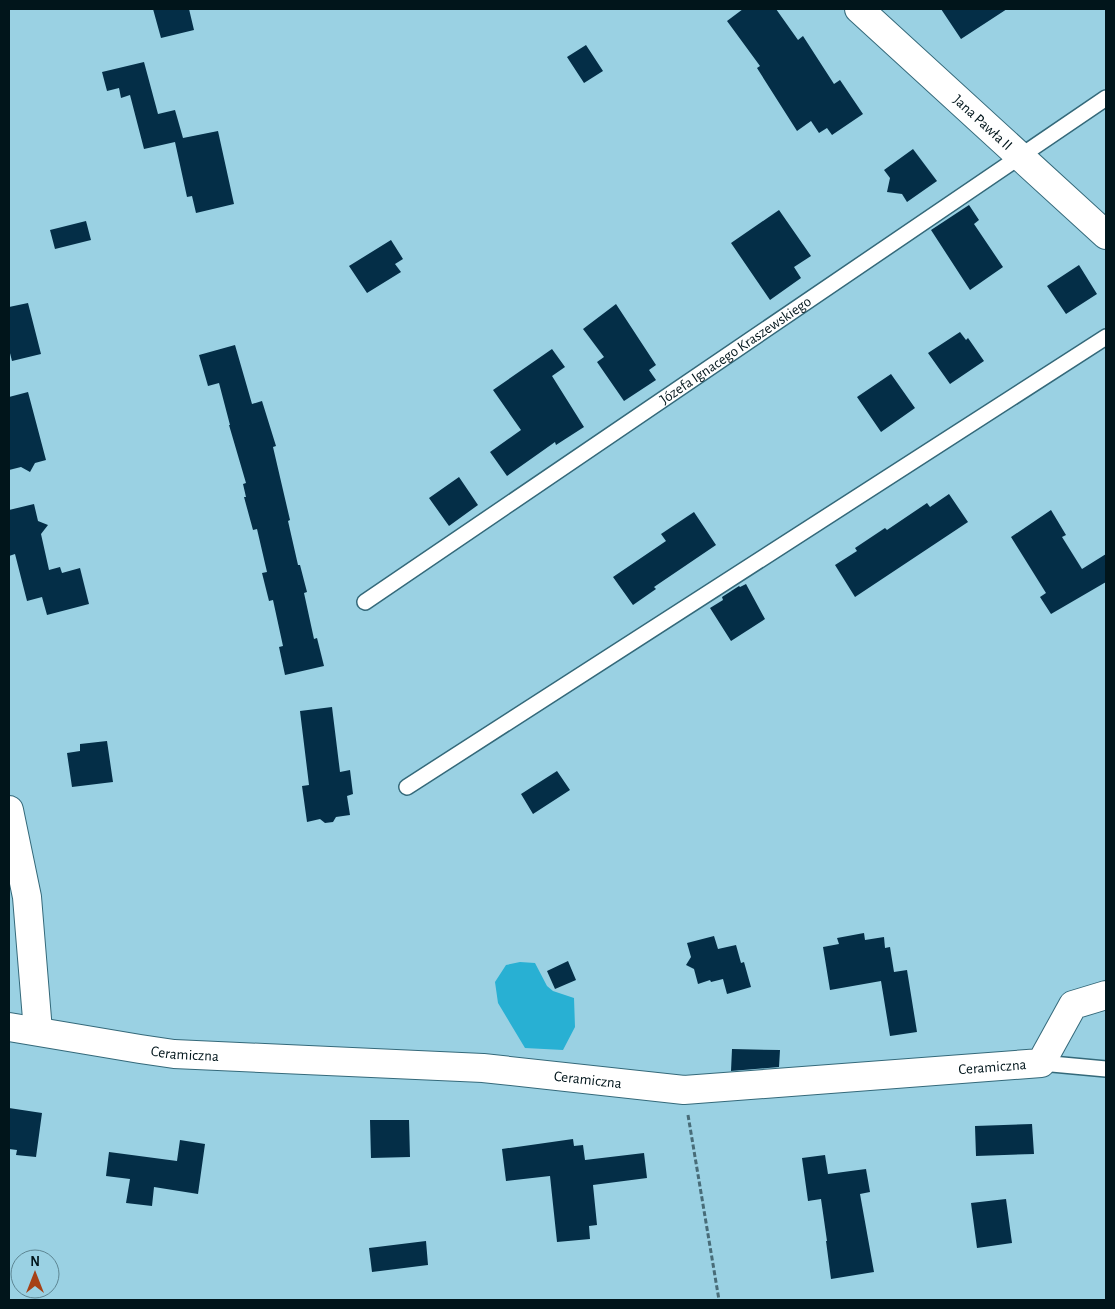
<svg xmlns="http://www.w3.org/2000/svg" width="1115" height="1309" viewBox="0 0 1115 1309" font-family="'Alegreya Sans',sans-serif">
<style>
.water{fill:#28b0d3}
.building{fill:#042e47}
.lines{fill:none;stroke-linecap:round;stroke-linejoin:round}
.service-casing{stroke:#34697a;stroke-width:18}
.minor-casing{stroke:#34697a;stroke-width:30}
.path{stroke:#486c78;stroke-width:3;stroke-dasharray:5 2.5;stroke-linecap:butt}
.service{stroke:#fff;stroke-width:15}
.minor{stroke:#fff;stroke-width:28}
.labels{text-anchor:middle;stroke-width:5;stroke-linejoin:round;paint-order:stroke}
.street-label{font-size:15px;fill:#01151b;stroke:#9ad1e3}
</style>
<rect width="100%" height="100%" fill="#9ad1e3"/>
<!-- water -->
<path class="water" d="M 520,962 L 535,963 L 547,986 L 553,991 L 574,998 L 575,1027 L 563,1050 L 525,1048 L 498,1003 L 495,982 L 506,965 Z"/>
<!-- building -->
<path class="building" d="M 153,9 L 189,9 L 194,30 L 161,38 Z
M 743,9 L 776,9 L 798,40 L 803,36 L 834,84 L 840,80 L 863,114 L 832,135 L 827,128 L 819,133 L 811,121 L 797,131 L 757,68 L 760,66 L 727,21 Z
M 941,9 L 1007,9 L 961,39 Z
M 586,45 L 603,71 L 584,83 L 567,57 Z
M 144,62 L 158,114 L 175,110 L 183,138 L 218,131 L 234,204 L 196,213 L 192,196 L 187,197 L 175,142 L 144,149 L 130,95 L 121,98 L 119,88 L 107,91 L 102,72 Z
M 913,149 L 937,181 L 907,202 L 902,194 L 887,192 L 890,178 L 884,170 Z
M 969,205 L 979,220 L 974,224 L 1003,267 L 970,290 L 931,230 Z
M 779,210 L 811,256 L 794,267 L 801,278 L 770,300 L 731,243 Z
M 86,221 L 91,240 L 55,249 L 50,230 Z
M 391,240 L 403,259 L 395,264 L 401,272 L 367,293 L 349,266 Z
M 1079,265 L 1097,294 L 1066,314 L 1047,286 Z
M 28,303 L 41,354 L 12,361 L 9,349 L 9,307 Z
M 616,304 L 656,365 L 649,370 L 656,380 L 624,401 L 597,362 L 604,357 L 583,329 Z
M 960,332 L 966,340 L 968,338 L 984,361 L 950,384 L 928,353 Z
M 235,345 L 252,404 L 262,401 L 276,446 L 273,447 L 290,520 L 288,521 L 298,565 L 300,565 L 307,592 L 304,593 L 314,639 L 317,638 L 324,666 L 285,675 L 279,647 L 283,646 L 273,600 L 269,601 L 262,573 L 267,572 L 257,529 L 253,530 L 244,497 L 246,497 L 243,484 L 246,483 L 229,425 L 230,425 L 219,383 L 208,386 L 199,355 Z
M 552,349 L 565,367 L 552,376 L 584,427 L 556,445 L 555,442 L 507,476 L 490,452 L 521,430 L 493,390 Z
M 891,374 L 915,408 L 881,432 L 857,397 Z
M 28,392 L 46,460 L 35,463 L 30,472 L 21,467 L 9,470 L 9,397 Z
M 459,477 L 478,505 L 449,526 L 429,498 Z
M 949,494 L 968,522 L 855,597 L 835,565 L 857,551 L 855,548 L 885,528 L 887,530 L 927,503 L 930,507 Z
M 34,504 L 38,521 L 48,525 L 41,534 L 49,570 L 60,567 L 62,573 L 80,568 L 89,604 L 47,615 L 42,597 L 27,601 L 15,554 L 9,556 L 9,510 Z
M 1051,510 L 1066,535 L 1062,537 L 1082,569 L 1106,554 L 1106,582 L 1051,614 L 1040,597 L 1046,593 L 1011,537 Z
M 694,512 L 716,545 L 654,587 L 656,589 L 633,605 L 613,577 L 666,541 L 661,534 Z
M 746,584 L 765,619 L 731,641 L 710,608 L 723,600 L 722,597 L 739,586 L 740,587 Z
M 332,707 L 340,772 L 350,770 L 353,794 L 347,796 L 350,815 L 336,817 L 333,822 L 325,823 L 320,819 L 307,822 L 302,786 L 309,785 L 300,711 Z
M 107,741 L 113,782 L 72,787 L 67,753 L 80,751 L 80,744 Z
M 557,771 L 570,790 L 533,814 L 521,794 Z
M 864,933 L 865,940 L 884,937 L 885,948 L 890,947 L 894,972 L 907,970 L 917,1032 L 890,1036 L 881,981 L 830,990 L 823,947 L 839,944 L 837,938 Z
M 714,936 L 718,949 L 736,945 L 741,963 L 744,962 L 751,987 L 727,994 L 723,979 L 711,982 L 710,980 L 698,984 L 694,969 L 686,965 L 691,957 L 687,943 Z
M 568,961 L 576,980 L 555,989 L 547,971 Z
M 732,1049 L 780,1050 L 779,1067 L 731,1071 Z
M 9,1108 L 42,1113 L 36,1157 L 16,1155 L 17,1150 L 9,1149 Z
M 370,1120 L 409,1120 L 410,1157 L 371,1158 Z
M 1032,1124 L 1034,1154 L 976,1156 L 975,1126 Z
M 573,1139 L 574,1146 L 583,1145 L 585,1160 L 644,1153 L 647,1178 L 593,1185 L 597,1225 L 589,1226 L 590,1239 L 557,1242 L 550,1176 L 506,1181 L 502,1149 Z
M 180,1140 L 205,1144 L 198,1194 L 154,1187 L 152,1206 L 126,1203 L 130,1179 L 106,1176 L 109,1152 L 177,1161 Z
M 825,1155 L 828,1174 L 866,1169 L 870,1192 L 860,1194 L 874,1272 L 831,1279 L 826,1241 L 827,1241 L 821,1199 L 808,1201 L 802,1158 Z
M 1006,1199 L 1012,1243 L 977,1248 L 971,1203 Z
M 426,1241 L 428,1265 L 372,1272 L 369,1248 Z"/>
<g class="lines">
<!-- service casing -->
<g class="service-casing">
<g id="service">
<path id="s1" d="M 365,602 L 1106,98"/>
<path d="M 407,787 L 1106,337"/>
<path d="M 1041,1063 L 1106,1069"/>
</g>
</g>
<!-- minor casing -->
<g class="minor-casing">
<g id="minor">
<path id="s2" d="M 859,9 L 1106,235"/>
<path d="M 9,810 L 27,897 L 38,1031"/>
<path id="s3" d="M 9,1027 L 140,1049 L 174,1054 L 483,1068 L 684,1090 L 1041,1063 L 1073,1005 L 1106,995"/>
</g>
</g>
<!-- path -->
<path class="path" d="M 688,1115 L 719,1300"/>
<!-- service -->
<use href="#service" class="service"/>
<!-- minor -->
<use href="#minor" class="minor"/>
</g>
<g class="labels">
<!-- street labels -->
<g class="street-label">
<text dy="5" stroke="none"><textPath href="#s2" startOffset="168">Jana Pawła II</textPath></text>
<text dy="5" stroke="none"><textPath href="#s1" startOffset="448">Józefa Ignacego Kraszewskiego</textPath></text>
<text dy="5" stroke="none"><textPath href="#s3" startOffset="178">Ceramiczna</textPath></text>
<text dy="5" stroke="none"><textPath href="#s3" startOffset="988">Ceramiczna</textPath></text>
<text dy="5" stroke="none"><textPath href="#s3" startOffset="582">Ceramiczna</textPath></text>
</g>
</g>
<!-- border -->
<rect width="1115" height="1309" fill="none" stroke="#01151b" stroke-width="20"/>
<!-- north arrow -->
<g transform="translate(35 1274)"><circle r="24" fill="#9ad1e3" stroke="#5d8693"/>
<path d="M0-4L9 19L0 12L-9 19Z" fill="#a64116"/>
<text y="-8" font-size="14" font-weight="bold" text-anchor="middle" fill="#01151b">N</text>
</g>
</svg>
